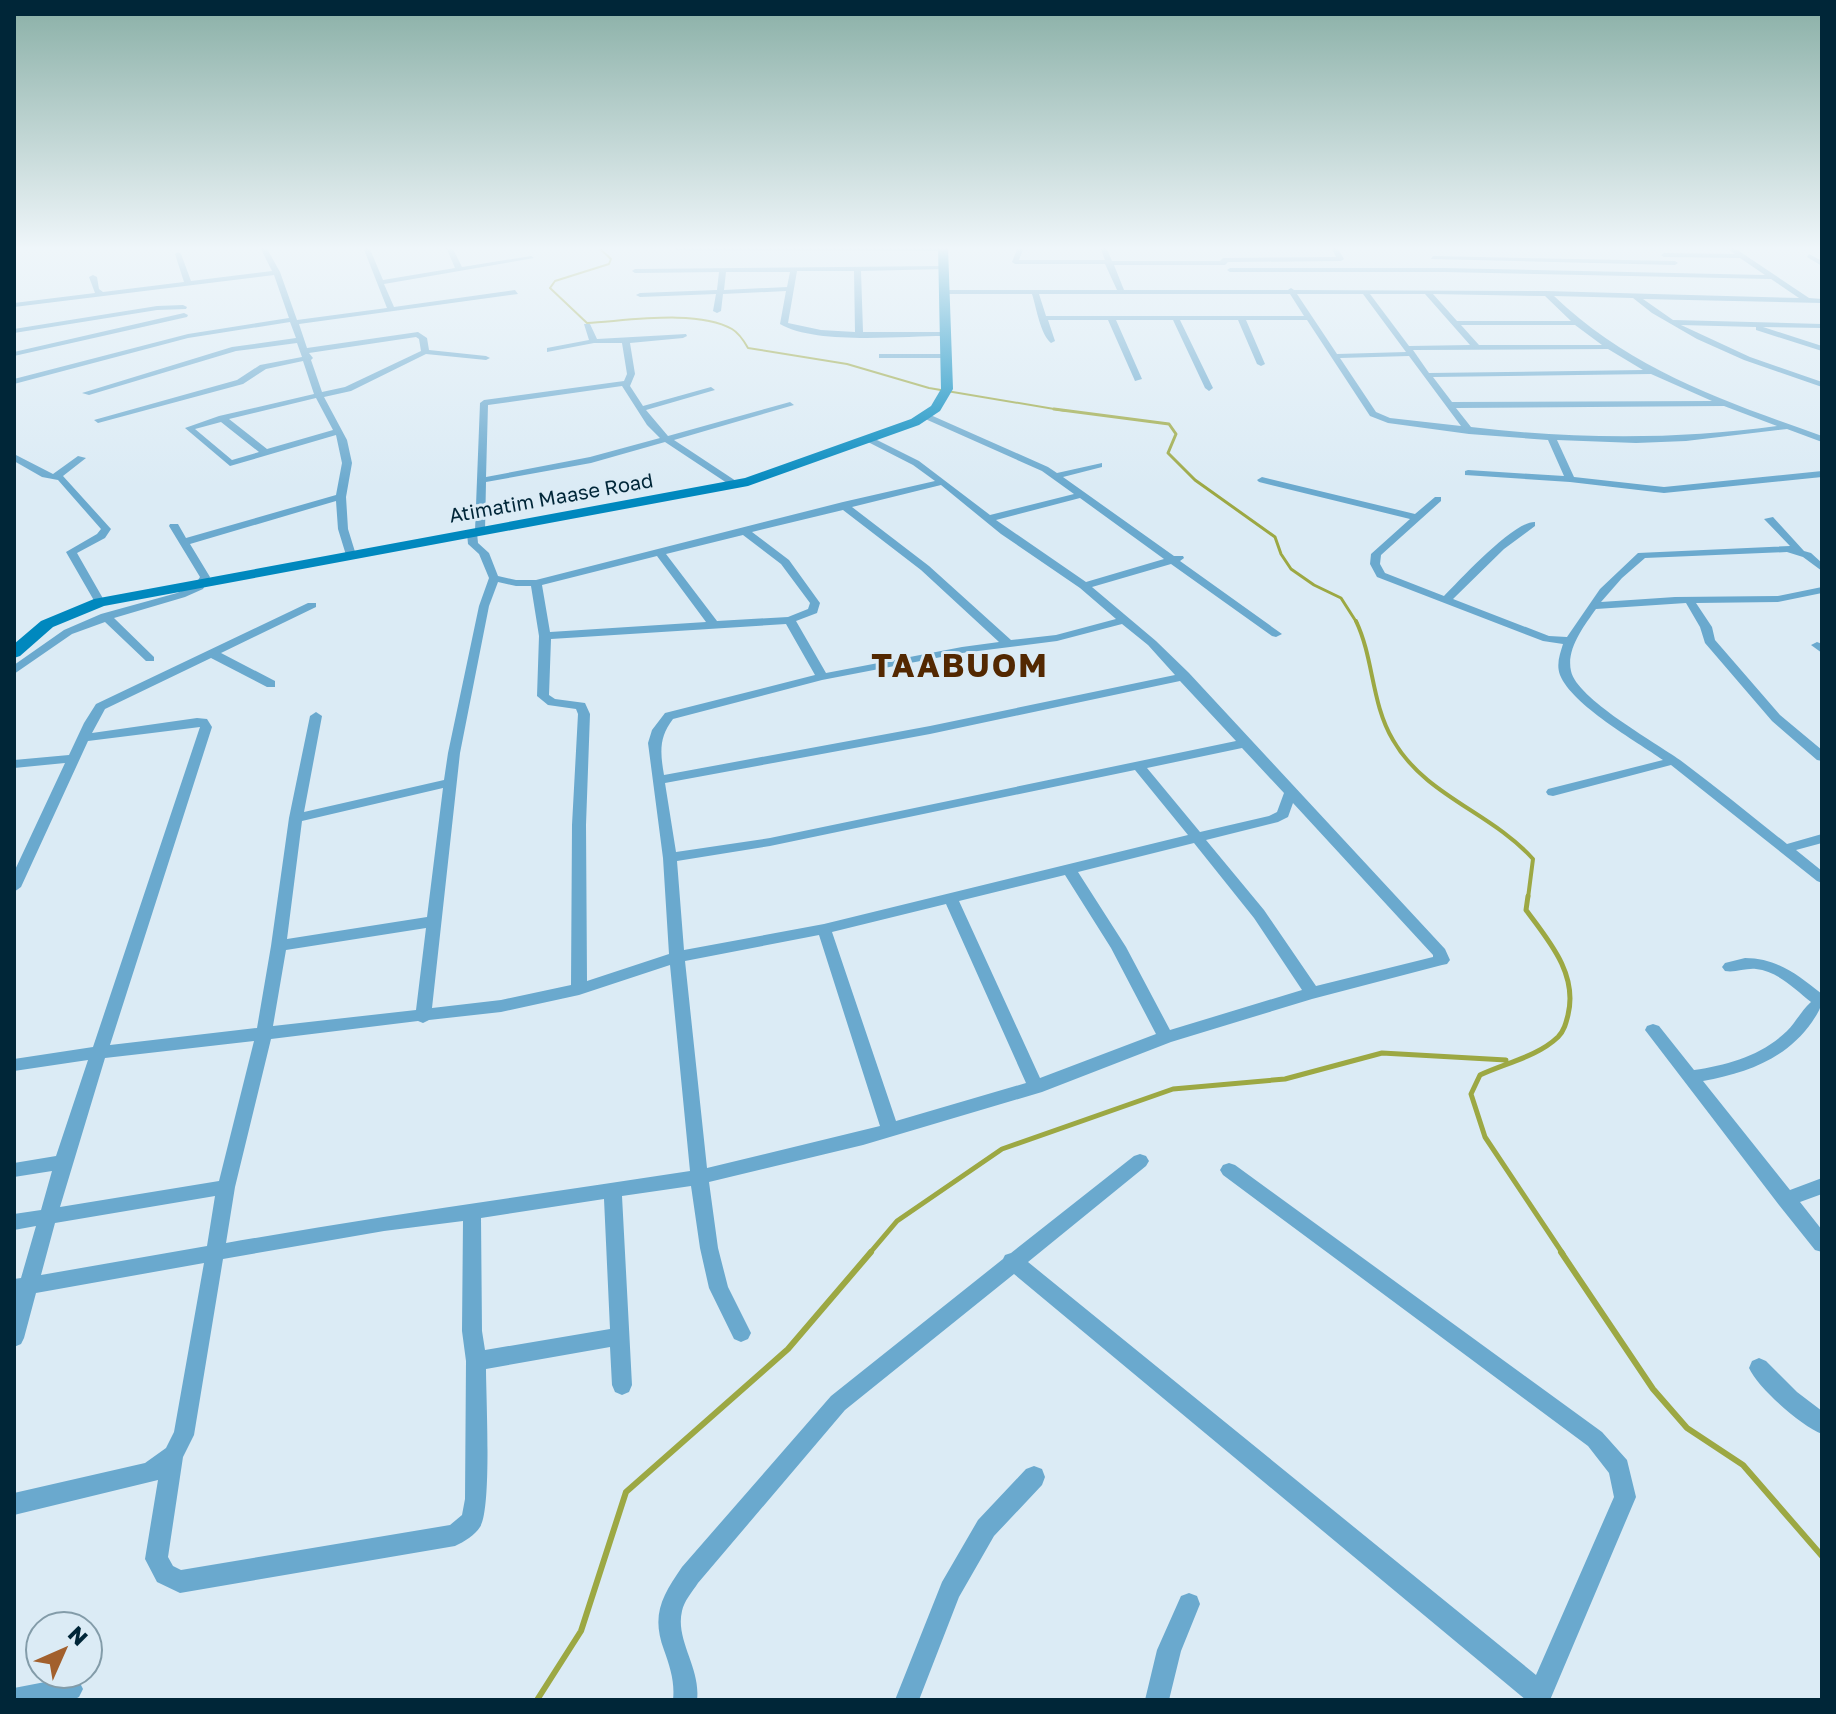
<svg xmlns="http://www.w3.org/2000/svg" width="1836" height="1714" viewBox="0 0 1836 1714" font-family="'Golos Text',sans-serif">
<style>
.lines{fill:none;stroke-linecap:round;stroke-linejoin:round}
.stream-far4{stroke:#9ca843;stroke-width:2}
.stream-far3{stroke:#9ca843;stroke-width:3}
.stream-far2{stroke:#9ca843;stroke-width:4}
.stream-far1{stroke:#9ca843;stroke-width:5}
.stream{stroke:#9ca843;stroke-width:6}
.minor{fill:#6aa9ce;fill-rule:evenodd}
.secondary{fill:#0088be;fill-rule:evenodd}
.labels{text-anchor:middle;stroke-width:6;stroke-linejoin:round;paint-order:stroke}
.far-street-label{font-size:20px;fill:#002638;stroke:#dbebf5}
.district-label{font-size:32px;font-weight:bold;letter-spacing:2px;fill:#532801;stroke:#dbebf5}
</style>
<rect width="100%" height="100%" fill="#dbebf5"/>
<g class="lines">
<!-- stream-far4 -->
<path class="stream-far4" d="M 598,247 L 611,259 L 609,264 L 555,281 L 550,288 L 587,323 C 626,321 697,309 732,329 C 739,333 744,341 748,348 L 847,364 L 929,388 L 1066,411"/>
<!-- stream-far3 -->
<path class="stream-far3" d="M 1054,409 L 1169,424 L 1176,434 L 1168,453 L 1195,480 L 1275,537 L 1281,554 L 1291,569 L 1314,585 L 1341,598 L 1357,623"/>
<!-- stream-far2 -->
<path class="stream-far2" d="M 1356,621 C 1374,659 1371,703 1393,740 C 1425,796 1491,812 1533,859 L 1528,898"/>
<!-- stream-far1 -->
<path class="stream-far1" d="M 1528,896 L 1526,910 C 1549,941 1578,974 1568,1015 C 1566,1023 1564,1031 1558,1037 C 1537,1057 1505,1063 1480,1075 L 1471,1094 L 1485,1137 L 1563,1254
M 869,1254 L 897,1221 L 1002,1149 L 1173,1089 L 1285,1079 L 1382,1053 L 1506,1060"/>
<!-- stream -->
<path class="stream" d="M 1561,1252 L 1653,1389 L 1687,1428 L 1743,1465 L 1822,1556
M 537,1700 L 581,1631 L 626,1492 L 788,1349 L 871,1252"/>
<!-- minor -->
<path class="minor" d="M 260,247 L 266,247 L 280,272 L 297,320 L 387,308 L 363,247 L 369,247 L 383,280 L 455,268 L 446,247 L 452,247 L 462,267 L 531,256 L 534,258 L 384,284 L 394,307 L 515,290 L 518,294 L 299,324 L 307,348 L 418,332 L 427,338 L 429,350 L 486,356 L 490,358 L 486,360 L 426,354 L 351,391 L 324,397 L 347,440 L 352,463 L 346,497 L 348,529 L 356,555 L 355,557 L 347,557 L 346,555 L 338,529 L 336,501 L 190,544 L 210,577 L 203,589 L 185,597 L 114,618 L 154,657 L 154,661 L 146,661 L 105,622 L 72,634 L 14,674 L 14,665 L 64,630 L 101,614 L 177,593 L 195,585 L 200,577 L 169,526 L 170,524 L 178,524 L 186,538 L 336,495 L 342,463 L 336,435 L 230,466 L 185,428 L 219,416 L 314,394 L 303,361 L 266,369 L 243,384 L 98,423 L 94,420 L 237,380 L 260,365 L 302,357 L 297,343 L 236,351 L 89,395 L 82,393 L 232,347 L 296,338 L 290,322 L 188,338 L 14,384 L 14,379 L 188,334 L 289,318 L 274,275 L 14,307 L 14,303 L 95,293 L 89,277 L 93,275 L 97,277 L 99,289 L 103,292 L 184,282 L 175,254 L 178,252 L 181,254 L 191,281 L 272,271 ZM 416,337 L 419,339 L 421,351 L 345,387 L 322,392 L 311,360 L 313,358 L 309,353 ZM 316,398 L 333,430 L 267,449 L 229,419 ZM 221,422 L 259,452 L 232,460 L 195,429 Z
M 673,247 L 943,247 L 946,249 L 943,251 L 676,250 Z
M 1018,247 L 1024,247 L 1019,260 L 1105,260 L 1100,247 L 1106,247 L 1112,261 L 1220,261 L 1223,258 L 1336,257 L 1331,247 L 1337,247 L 1344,259 L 1341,261 L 1228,262 L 1225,265 L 1114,265 L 1124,290 L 1288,290 L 1291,288 L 1294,290 L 1546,291 L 1799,298 L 1771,279 L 1445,272 L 1230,272 L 1227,270 L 1230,268 L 1445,268 L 1765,275 L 1740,258 L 1664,257 L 1661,255 L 1664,253 L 1735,254 L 1726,247 L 1733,247 L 1809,298 L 1822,299 L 1822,303 L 1643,299 L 1673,320 L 1822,324 L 1822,328 L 1763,327 L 1822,346 L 1822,351 L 1756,330 L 1756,327 L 1681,325 L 1750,357 L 1822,382 L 1822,387 L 1744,360 L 1697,339 L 1652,313 L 1633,298 L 1554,296 C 1631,370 1724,401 1822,436 L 1822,442 L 1787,429 L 1686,441 L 1636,443 L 1557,440 L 1574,477 L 1664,487 L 1822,471 L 1822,477 L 1664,493 L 1570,482 L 1465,475 L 1465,471 L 1468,470 L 1564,476 L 1548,440 L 1469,434 L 1388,423 L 1370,416 L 1307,320 L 1246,320 L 1265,364 L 1261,366 L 1257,364 L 1238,320 L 1180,320 L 1213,388 L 1209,391 L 1205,388 L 1173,320 L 1116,320 L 1142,379 L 1135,381 L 1108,320 L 1048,320 L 1055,341 L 1051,343 C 1040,333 1037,310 1032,294 L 945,294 L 941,292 L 945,290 L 1117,290 L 1105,264 L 1015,264 L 1012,262 ZM 1039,294 L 1290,294 L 1304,316 L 1046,316 ZM 1297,294 L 1363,294 L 1406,352 L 1337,354 ZM 1370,294 L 1425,294 L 1470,345 L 1409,346 ZM 1433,294 L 1545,296 L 1571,321 L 1457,321 ZM 1461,325 L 1575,325 L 1602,345 L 1479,345 ZM 1608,349 L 1643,370 L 1429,373 L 1413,350 ZM 1409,356 L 1461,426 L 1390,418 L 1376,412 L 1340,358 ZM 1651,374 L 1712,401 L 1452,402 L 1433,377 ZM 1724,406 L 1777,426 C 1675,440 1573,439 1471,427 L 1456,408 Z
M 1809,254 L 1822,261 L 1822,266 L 1807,257 Z
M 1433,256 L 1675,261 L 1678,263 L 1675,265 L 1431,259 Z
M 943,266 L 945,269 L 861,271 L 863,332 L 947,332 L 948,334 L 944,336 C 902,336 815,345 780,324 L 786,291 L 723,294 L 721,311 L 717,313 L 713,311 L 716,294 L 640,297 L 636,295 L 640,293 L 717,290 L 719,272 L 635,273 L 632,271 L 635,269 ZM 797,271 L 854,271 L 855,332 L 821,330 L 788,323 ZM 726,272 L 790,272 L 787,287 L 724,290 Z
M 183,305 L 187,307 L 186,309 L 157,310 L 14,333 L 14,329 L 157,306 Z
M 184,313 L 188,315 L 187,317 L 14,356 L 14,352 Z
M 584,324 L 590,324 L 597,339 L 686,334 L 687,336 L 683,338 L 630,343 L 635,374 L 630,386 L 643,406 L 711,387 L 715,390 L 646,410 L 668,436 L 790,402 L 794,405 L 674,440 L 739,483 L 739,487 L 733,487 L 665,442 L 591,463 L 486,482 L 485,531 L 477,533 L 478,543 L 489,553 L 498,576 L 516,580 L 536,580 L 843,502 L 935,481 L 913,465 L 868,442 L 868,438 L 871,437 L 919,461 L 990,515 L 1074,494 L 1042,471 L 923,418 L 923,414 L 926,413 L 1048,467 L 1057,473 L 1102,463 L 1102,467 L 1063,477 L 1174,556 L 1183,556 L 1184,558 L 1180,561 L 1282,634 L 1276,637 L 1272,636 L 1171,564 L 1092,587 L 1156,641 L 1189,673 L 1445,949 L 1450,960 L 1447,964 L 1442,965 L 1312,999 L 1171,1042 L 1042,1092 L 863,1145 L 709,1182 L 718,1248 L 728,1287 L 751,1333 L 748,1339 L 741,1342 L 734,1339 L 709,1288 L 700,1248 L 691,1186 L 622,1196 L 632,1385 L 629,1392 L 622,1395 L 615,1392 L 612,1385 L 610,1347 L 486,1369 C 486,1397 492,1509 480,1527 C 475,1535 464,1542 455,1546 L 180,1593 L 157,1582 L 145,1559 L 158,1480 L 14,1515 L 14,1493 L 145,1463 L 166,1448 L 174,1432 L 204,1263 L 36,1293 L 24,1338 L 21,1344 L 14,1347 L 16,1296 L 14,1297 L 14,1279 L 21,1278 L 36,1226 L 14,1230 L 14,1214 L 41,1210 L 52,1171 L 14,1177 L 14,1163 L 56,1156 L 88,1060 L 14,1071 L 14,1059 L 93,1047 L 200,727 L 88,741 L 21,887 L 14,892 L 14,872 L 65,763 L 14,768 L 14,760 L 69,755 L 84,723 L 96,704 L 308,603 L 316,603 L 316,607 L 221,653 L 275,681 L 275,687 L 267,687 L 211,658 L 105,709 L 92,733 L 197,718 L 207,719 L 212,727 L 110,1045 L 257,1028 L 271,946 L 289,818 L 310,716 L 316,712 L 322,716 L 304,812 L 444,780 L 448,753 L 479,606 L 489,578 L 479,554 L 468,544 L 467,533 L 475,531 L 480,403 L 484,400 L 624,381 L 627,374 L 622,343 L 594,343 L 547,352 L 547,348 L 589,340 ZM 622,386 L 647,425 L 660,438 L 590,457 L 486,477 L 488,405 ZM 941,485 L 1001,534 L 1080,588 L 1116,619 L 1056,635 L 1011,640 L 929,566 L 852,507 ZM 1080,498 L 1164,559 L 1086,582 L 996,520 ZM 843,510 L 921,570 L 999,642 L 962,647 L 826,673 L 796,621 L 817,613 L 820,603 L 789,560 L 752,532 ZM 743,535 L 781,564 L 810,603 L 808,609 L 788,617 L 717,621 L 666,554 ZM 657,556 L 706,622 L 550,632 L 542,585 ZM 498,582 L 516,586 L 531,586 L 539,636 L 537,696 L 548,705 L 576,709 L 578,714 L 572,825 L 571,985 L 501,1000 L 432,1008 L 460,753 L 489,606 ZM 786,624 L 815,675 L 665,713 L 652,730 L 648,743 L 663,858 L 669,954 L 587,981 L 586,825 L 590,714 L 585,703 L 555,699 L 549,695 L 551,639 ZM 1122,624 L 1148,645 L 1175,675 L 930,726 L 664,775 C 660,752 659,737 673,719 L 822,680 L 962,653 L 1057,641 ZM 1180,681 L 1236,741 L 770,838 L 676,852 L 665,783 L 930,734 ZM 1242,748 L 1284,793 L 1277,812 L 1269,816 L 1200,832 L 1147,768 ZM 1135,770 L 1188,835 L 824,924 L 684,950 L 677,861 L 770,846 ZM 443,788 L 427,917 L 287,939 L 302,821 ZM 1293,803 L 1433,955 L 1433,957 L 1316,986 L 1264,910 L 1206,840 L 1278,822 L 1288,817 ZM 1194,843 L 1254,918 L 1302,990 L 1170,1030 L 1126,947 L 1078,872 ZM 1065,875 L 1111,948 L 1156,1034 L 1040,1078 L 959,901 ZM 946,904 L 1026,1083 L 896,1121 L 832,932 ZM 426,928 L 416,1010 L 273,1026 L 286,950 ZM 819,935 L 880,1126 L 707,1168 L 685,961 ZM 670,965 L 690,1171 C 535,1195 380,1216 226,1243 L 235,1187 L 271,1039 L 418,1021 L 423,1023 L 429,1020 L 501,1012 L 579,995 ZM 254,1041 L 219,1181 L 60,1207 L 105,1058 ZM 215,1196 L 207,1246 L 41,1275 L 55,1223 ZM 604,1199 L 610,1329 L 485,1350 L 482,1331 L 481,1218 ZM 463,1221 L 462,1331 L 466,1361 L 465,1499 L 462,1515 L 450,1525 L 181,1570 L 173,1566 L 168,1557 L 183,1457 L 194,1435 L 223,1259 L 384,1231 Z
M 882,354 L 946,354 L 950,356 L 946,358 L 879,358 L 879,354 Z
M 14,454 L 53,474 L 78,456 L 86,458 L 63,476 L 111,529 L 105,538 L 77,553 L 105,602 L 104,604 L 96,604 L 66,552 L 97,534 L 101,529 L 58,480 L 42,477 L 14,461 Z
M 1262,477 L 1415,514 L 1435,497 L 1441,497 L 1441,501 L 1381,555 L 1380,564 L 1385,573 L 1444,596 C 1461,579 1514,521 1535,522 L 1535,526 L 1504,549 L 1453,599 L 1549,636 L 1567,637 L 1600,589 L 1638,553 L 1790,546 L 1764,519 L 1773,517 L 1804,551 L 1811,553 L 1822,563 L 1822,571 L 1803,557 L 1787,552 L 1645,558 L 1622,578 L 1601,602 L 1675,597 L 1778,596 L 1822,587 L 1822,593 L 1778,602 L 1696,603 L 1712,627 L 1715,640 L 1780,715 L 1822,750 L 1822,761 L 1817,760 L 1772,721 L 1705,643 L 1700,627 L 1686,603 L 1596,609 C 1584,626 1566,649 1571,671 C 1577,699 1655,742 1680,760 C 1716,787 1752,816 1787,844 L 1822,834 L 1822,843 L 1796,850 L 1822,871 L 1822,883 L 1817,881 L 1671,765 L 1553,796 L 1548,795 L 1546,792 L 1548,789 L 1663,760 C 1636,741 1572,705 1560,675 C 1556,664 1560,654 1563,644 L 1543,641 L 1377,577 L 1370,564 L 1371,554 L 1410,519 L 1259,482 L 1257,480 Z
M 1817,642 L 1822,644 L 1822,653 L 1811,645 Z
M 1745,958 C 1777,958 1798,975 1822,994 C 1822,1008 1819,1011 1812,1022 C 1786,1059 1747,1073 1703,1081 L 1790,1190 L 1822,1178 L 1822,1194 L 1800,1202 L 1822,1230 L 1822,1252 L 1815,1250 L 1779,1205 L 1645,1030 L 1647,1026 L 1653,1024 L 1659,1026 L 1694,1070 C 1728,1065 1761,1056 1787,1031 C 1796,1022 1801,1011 1811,1002 C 1795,989 1777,971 1756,969 C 1745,968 1735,973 1725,971 L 1722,967 L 1725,963 Z
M 1140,1154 L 1146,1156 L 1149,1161 L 1146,1166 L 1028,1262 L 1536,1675 L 1614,1497 L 1609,1473 L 1588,1446 L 1223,1175 L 1220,1170 L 1223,1165 L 1229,1163 L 1235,1165 L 1602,1432 L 1627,1460 L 1636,1497 L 1550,1700 L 1526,1700 L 1014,1274 L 845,1410 L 698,1583 C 692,1592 684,1601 682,1611 C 675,1640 701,1668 697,1700 L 673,1700 C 675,1682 670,1667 664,1650 C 651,1615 662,1596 682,1567 L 831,1396 L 1003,1259 L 1005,1255 L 1011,1253 L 1134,1156 Z
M 1759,1358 L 1766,1361 L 1797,1392 L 1822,1411 L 1822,1434 C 1801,1426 1758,1388 1749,1368 L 1752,1361 Z
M 1034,1466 L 1042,1469 L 1045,1477 L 1042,1485 L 994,1536 L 959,1597 L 919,1700 L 895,1700 L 942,1582 L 978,1520 L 1026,1469 Z
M 1189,1593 L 1197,1596 L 1200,1604 L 1181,1651 L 1169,1700 L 1145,1700 L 1157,1650 L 1181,1596 Z
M 71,1677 L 79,1681 L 83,1689 L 79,1697 L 73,1700 L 14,1700 L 14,1688 Z"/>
<!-- secondary -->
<path class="secondary" d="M 938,247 L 948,247 L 953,389 L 940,411 L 919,425 L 748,486 L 104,606 L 53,627 L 20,656 L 14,658 L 14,644 L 41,621 L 94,599 L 745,478 L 911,419 L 931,406 L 941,389 Z"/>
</g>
<!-- sky -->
<linearGradient id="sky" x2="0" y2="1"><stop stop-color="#89afa6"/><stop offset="0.51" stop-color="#eff6fa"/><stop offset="1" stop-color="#eff6fa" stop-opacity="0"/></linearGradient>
<rect width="1836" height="487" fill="url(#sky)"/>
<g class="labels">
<!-- far-street labels -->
<g class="far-street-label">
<text transform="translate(551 498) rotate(-10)" y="7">Atimatim Maase Road</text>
</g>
<!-- district labels -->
<g class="district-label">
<text x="960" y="677">TAABUOM</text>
</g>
</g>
<!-- border -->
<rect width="1836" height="1714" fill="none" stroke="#002638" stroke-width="32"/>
<!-- north arrow -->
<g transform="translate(64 1650) rotate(45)"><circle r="38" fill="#dbebf5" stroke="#839ca9" stroke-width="2"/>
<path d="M0-6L14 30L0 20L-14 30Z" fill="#a2602d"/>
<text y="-12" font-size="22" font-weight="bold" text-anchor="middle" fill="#002638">N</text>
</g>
</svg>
